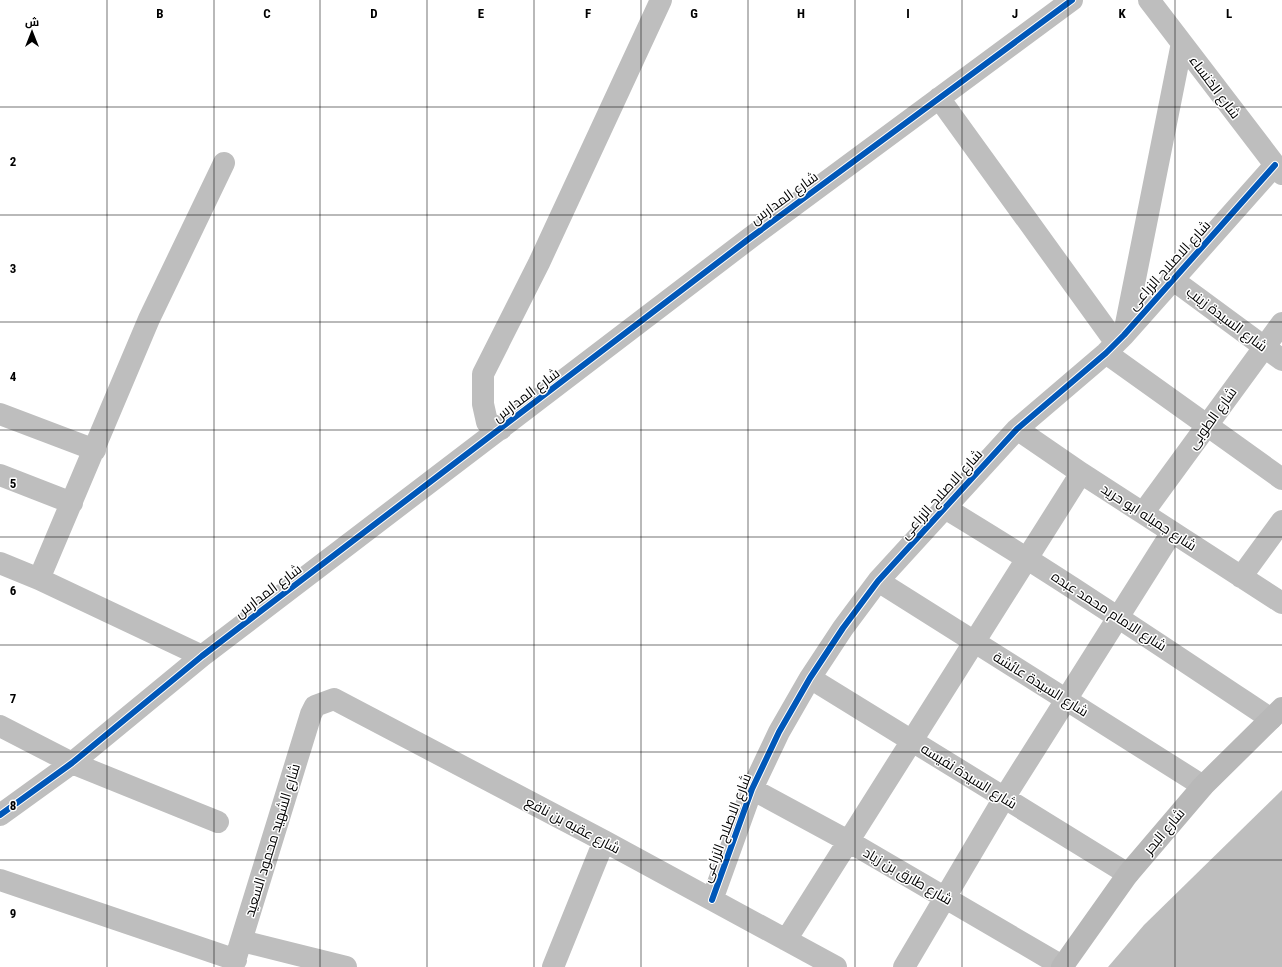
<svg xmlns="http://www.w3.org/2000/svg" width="1282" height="967" viewBox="0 0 1282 967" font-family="'Roboto Condensed',Cairo,sans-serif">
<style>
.water{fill:#bebebe}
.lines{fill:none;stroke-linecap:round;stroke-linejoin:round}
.street{stroke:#bebebe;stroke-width:22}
.secondary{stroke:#b8b8b8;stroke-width:22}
.cycleway-casing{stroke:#fff;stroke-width:8}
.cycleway{stroke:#0057b8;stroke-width:6}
.grid{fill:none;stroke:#000;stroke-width:1;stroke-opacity:0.55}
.labels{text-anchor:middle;stroke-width:3;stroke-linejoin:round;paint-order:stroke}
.street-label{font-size:14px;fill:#000;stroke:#fff}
.grid-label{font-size:13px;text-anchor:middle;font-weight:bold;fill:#000;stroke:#fff;stroke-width:3;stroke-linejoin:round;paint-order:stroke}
</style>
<rect width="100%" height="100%" fill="#fff"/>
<!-- water -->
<path class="water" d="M 1282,790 L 1282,967 L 1108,967 L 1144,925 Z"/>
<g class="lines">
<!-- street -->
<path class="street" d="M 1149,0 L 1282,174
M 939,98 L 1116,343
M 1172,279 L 1282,360
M 1124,334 L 1182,43
M 1106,353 L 1282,479
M 0,414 L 95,450
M 501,429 L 487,422 L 483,404 L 483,374 L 539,263 L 661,0
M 1017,429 L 1081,473 L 1282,603
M 0,475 L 72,503
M 945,508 C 1056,575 1163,647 1271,719
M 1143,513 L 1282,323
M 0,563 L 39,579 L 202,656
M 1241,577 L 1282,521
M 39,579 L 149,319 L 224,163
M 878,581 L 1203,786
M 810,678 L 1128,874
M 0,726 L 72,763 L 218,822
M 752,789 L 848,841 L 1062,966
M 0,815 L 72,763 L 202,656 L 750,238 L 1072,0
M 0,880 L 236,960
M 712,900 L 752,789 L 779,732 L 810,678 L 843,628 L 878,581 L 1017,429 L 1106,353 L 1124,335 L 1275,165
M 786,940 L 1081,473
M 242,941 L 346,967
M 233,967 L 311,714 L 315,706 L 334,699 L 604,841 L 836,967
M 553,967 L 604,841
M 904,967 L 1004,798 L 1172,532"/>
<!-- secondary -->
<path class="secondary" d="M 1062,967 L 1128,874 L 1203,786 L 1282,708"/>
<!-- cycleway casing -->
<g class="cycleway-casing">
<path id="cycleway" d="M 0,815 L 72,763 L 202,656 L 750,238 L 1072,0
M 712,900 L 752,789 L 779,732 L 810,678 L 843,628 L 878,581 L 1017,429 L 1106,353 L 1124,335 L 1275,165"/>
</g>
<!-- cycleway -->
<use href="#cycleway" class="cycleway"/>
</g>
<!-- grid -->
<path class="grid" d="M 107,0 L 107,967M 214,0 L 214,967M 320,0 L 320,967M 427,0 L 427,967M 534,0 L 534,967M 641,0 L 641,967M 748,0 L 748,967M 855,0 L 855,967M 962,0 L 962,967M 1068,0 L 1068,967M 1175,0 L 1175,967M 0,107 L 1282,107M 0,215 L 1282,215M 0,322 L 1282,322M 0,430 L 1282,430M 0,537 L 1282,537M 0,645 L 1282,645M 0,752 L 1282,752M 0,860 L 1282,860"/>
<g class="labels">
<!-- street labels -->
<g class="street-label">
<text transform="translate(1215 87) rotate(53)" y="5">شارع الخنساء</text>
<text transform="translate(784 198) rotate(-36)" y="5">شارع المدارس</text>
<text transform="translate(1169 265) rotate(-48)" y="5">شارع الاصلاح الزراعى</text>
<text transform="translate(1227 319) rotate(37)" y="5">شارع السيدة زينب</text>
<text transform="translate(526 395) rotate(-37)" y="5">شارع المدارس</text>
<text transform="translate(1212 418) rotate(-54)" y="5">شارع الطوبى</text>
<text transform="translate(941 494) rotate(-48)" y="5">شارع الاصلاح الزراعى</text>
<text transform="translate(1149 517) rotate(33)" y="5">شارع جميله ابو حريد</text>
<text transform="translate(268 591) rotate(-37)" y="5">شارع المدارس</text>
<text transform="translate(1109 611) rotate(33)" y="5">شارع الامام محمد عبده</text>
<text transform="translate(1041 684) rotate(32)" y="5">شارع السيدة عائشة</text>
<text transform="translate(969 776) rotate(32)" y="5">شارع السيدة نفيسه</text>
<text transform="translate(573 825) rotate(28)" y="5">شارع عقبه بن نافع</text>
<text transform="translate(726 828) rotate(-69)" y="5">شارع الاصلاح الزراعى</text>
<text transform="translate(1164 831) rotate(-50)" y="5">شارع البحر</text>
<text transform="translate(272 840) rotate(-73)" y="5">شارع الشهيد محمود السعيد</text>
<text transform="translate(908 876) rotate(30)" y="5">شارع طارق بن زياد</text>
</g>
</g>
<g class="grid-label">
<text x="160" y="18">B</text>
<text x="267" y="18">C</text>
<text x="374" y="18">D</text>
<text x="481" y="18">E</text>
<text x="588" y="18">F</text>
<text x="694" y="18">G</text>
<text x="801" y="18">H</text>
<text x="908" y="18">I</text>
<text x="1015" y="18">J</text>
<text x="1122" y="18">K</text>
<text x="1229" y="18">L</text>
<text x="13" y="166">2</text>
<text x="13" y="273">3</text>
<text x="13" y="381">4</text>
<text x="13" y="488">5</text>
<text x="13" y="595">6</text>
<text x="13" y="703">7</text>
<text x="13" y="810">8</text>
<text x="13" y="918">9</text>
</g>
<!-- north arrow -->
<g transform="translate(32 32)" stroke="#ffffff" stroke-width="3" paint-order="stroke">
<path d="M0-3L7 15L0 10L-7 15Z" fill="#000000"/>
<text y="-6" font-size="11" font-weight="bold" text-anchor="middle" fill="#000000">ش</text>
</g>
</svg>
